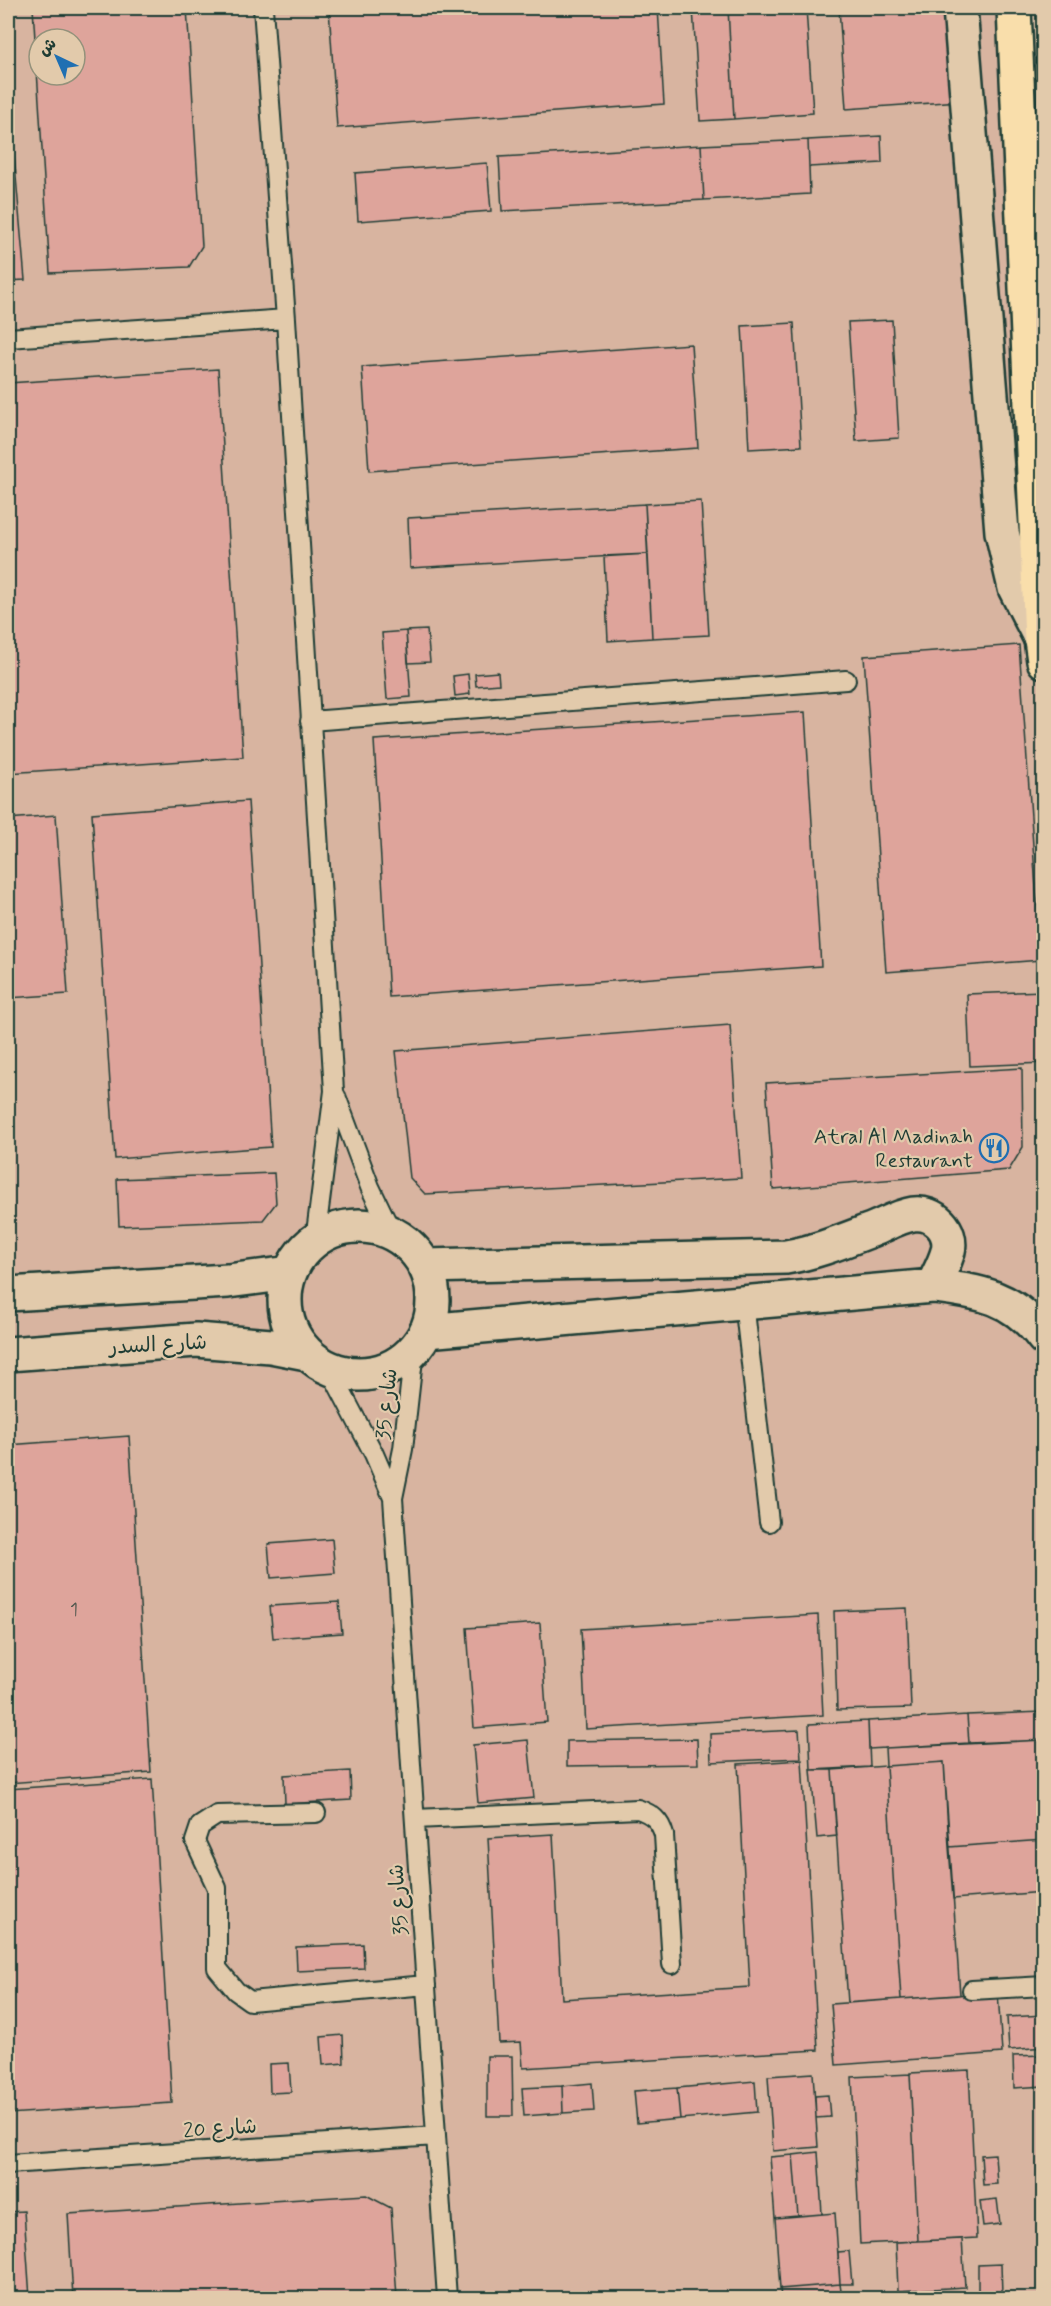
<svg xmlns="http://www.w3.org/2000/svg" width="1051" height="2306" viewBox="0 0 1051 2306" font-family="Mynerve,'Playpen Sans Arabic',sans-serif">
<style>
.built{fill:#d8b4a0;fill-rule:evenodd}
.building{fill:#dea49b;stroke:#1f3d34;stroke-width:1.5;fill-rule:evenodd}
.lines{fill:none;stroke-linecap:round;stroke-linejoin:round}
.lane-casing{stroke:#1f3d34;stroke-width:22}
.street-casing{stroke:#1f3d34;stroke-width:38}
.secondary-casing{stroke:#1f3d34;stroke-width:38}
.highway-casing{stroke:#1f3d34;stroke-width:38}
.lane{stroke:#e2caab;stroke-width:18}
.street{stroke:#e2caab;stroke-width:33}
.secondary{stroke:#e2caab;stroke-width:33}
.highway{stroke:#f9deab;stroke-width:33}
.labels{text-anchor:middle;stroke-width:4.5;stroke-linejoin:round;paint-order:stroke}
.number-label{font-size:18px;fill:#4f574e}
.poi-label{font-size:21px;fill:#1f3d34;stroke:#e2caab;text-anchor:end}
.street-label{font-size:21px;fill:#1f3d34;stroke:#e2caab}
</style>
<rect width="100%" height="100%" fill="#e1c2a8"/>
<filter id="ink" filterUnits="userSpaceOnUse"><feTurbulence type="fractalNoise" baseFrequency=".0167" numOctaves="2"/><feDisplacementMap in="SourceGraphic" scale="12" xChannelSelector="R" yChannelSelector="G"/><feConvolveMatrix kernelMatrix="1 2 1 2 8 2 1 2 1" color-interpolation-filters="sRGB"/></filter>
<g filter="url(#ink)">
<!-- built -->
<path class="built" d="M 8,8 L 1004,8 L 1044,721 L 1043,2298 L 8,2298 ZM 39,39 L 75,39 L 75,75 L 39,75 Z"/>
<!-- building -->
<path class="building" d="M 33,8 L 187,8 L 202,246 L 189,267 L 50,273 ZM 39,39 L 75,39 L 75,75 L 39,75 Z
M 329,8 L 658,8 L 664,104 L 337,128 Z
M 693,8 L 728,8 L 734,119 L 700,121 Z
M 728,8 L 806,8 L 813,113 L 734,119 Z
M 839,8 L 953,8 L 960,101 L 846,109 Z
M 8,85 L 25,280 L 8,281 Z
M 881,136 L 882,163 L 809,167 L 808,140 Z
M 808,140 L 810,194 L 704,200 L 701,145 Z
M 701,145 L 704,200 L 502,211 L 499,157 Z
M 487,163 L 491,211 L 358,221 L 355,173 Z
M 892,320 L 899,438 L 856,441 L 848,322 Z
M 794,323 L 801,446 L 749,449 L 742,326 Z
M 691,344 L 698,448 L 369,471 L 362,367 Z
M 218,369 L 243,757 L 8,773 L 8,383 Z
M 701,501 L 709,635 L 652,638 L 645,504 Z
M 645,504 L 648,554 L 410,568 L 408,518 Z
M 648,554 L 652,638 L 608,641 L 604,556 Z
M 427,630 L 430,662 L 408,663 L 406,631 Z
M 406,631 L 411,697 L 387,699 L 382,633 Z
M 1019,645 L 1041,960 L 886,972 L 864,656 Z
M 498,672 L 499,684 L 476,686 L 475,674 Z
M 468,674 L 470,694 L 455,696 L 453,676 Z
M 805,712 L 821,966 L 389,997 L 374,740 Z
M 248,801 L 271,1147 L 115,1159 L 92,813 Z
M 56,815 L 68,994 L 8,998 L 8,819 Z
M 1044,991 L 1044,1063 L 970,1066 L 967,994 Z
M 730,1025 L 741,1178 L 425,1194 L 410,1178 L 396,1051 Z
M 1022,1068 L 1023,1147 L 1009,1170 L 773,1189 L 766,1083 Z
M 274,1173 L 276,1203 L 263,1220 L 119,1226 L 117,1179 Z
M 129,1436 L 151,1772 L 8,1783 L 8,1445 Z
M 332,1539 L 335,1573 L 271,1578 L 268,1544 Z
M 339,1602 L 342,1633 L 273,1638 L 270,1606 Z
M 907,1608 L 911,1708 L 837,1710 L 834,1611 Z
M 818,1615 L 823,1715 L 586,1729 L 581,1629 Z
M 540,1623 L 547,1722 L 474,1728 L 467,1628 Z
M 1044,1712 L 1044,1740 L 969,1743 L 967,1715 Z
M 967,1715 L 969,1743 L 869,1749 L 868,1721 Z
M 868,1721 L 870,1767 L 811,1770 L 809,1724 Z
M 799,1730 L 801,1758 L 711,1762 L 710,1734 Z
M 697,1739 L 698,1764 L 567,1766 L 567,1741 Z
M 528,1740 L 534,1798 L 478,1803 L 473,1745 Z
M 1044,1740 L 1044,1840 L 949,1847 L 944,1762 L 886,1766 L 885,1748 Z
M 802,1760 L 818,2050 L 523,2068 L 521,2042 L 499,2043 L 488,1838 L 553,1834 L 562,1999 L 750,1987 L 738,1764 Z
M 944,1762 L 960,1995 L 901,1999 L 886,1766 Z
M 886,1766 L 901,1999 L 848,2003 L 832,1770 Z
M 811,1770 L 832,1770 L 837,1836 L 817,1838 Z
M 350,1771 L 351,1800 L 285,1804 L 284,1775 Z
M 152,1779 L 172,2103 L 8,2114 L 8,1789 Z
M 1044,1840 L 1044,1892 L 953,1899 L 949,1847 Z
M 363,1944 L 364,1968 L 297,1971 L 296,1947 Z
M 998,1992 L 1002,2053 L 836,2065 L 831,2004 Z
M 1044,2015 L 1044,2047 L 1009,2050 L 1007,2017 Z
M 343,2035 L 344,2063 L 323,2065 L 321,2037 Z
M 1044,2055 L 1044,2086 L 1014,2088 L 1013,2056 Z
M 487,2056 L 512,2056 L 513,2116 L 487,2116 Z
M 289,2063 L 291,2092 L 270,2093 L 269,2064 Z
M 969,2070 L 977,2238 L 918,2241 L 910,2073 Z
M 813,2073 L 818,2147 L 773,2151 L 768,2076 Z
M 910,2074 L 918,2241 L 860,2244 L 852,2077 Z
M 755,2081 L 757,2112 L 680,2119 L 677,2088 Z
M 592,2083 L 594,2111 L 563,2113 L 562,2086 Z
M 562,2086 L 563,2113 L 524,2116 L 522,2088 Z
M 677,2088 L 680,2119 L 637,2123 L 634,2091 Z
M 828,2095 L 830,2117 L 816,2118 L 815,2096 Z
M 818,2152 L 822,2214 L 798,2216 L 793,2155 Z
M 995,2154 L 997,2184 L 983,2185 L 981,2155 Z
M 793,2155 L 798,2216 L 775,2218 L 770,2157 Z
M 366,2195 L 391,2208 L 397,2298 L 73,2298 L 68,2214 Z
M 997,2199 L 1000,2224 L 983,2226 L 980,2201 Z
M 24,2211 L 30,2298 L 8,2298 L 8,2212 Z
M 835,2213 L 840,2284 L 780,2289 L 775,2218 Z
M 962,2239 L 965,2287 L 898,2291 L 896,2242 Z
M 849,2251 L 852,2284 L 840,2284 L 838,2252 Z
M 1001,2264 L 1002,2293 L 978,2294 L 978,2265 Z
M 840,2284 L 842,2298 L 781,2298 L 780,2289 Z"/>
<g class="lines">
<!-- lane casing -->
<g class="lane-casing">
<path id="lane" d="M 263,8 L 286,319 L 334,1091 L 315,1241
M 8,338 L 286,319
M 310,721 L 846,680
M 336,1096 L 370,1187 L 392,1233
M 744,1302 L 769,1522
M 414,1350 L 403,1449 L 393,1498 L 447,2298
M 329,1368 L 374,1454 L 393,1498
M 316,1813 L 217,1815 L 200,1826 L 195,1841 L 217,1888 L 217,1968 L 236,1991 L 250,2001 L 426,1985
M 415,1819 L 638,1809 C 652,1814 660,1820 664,1835 L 672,1964
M 972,1990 L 1044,1986
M 8,2164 L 436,2136"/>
</g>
<!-- street casing -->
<g class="street-casing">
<path id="street" d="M 960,8 L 1002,532 L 1015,588 L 1041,639"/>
</g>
<!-- secondary casing -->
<g class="secondary-casing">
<path id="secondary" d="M285 1300a74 74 0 1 1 148 0a74 74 0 1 1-148 0Z
M 426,1266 L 786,1257 C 817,1252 845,1240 874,1229 C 886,1224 900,1216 913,1214 C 934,1211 953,1230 948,1251 C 945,1263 938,1275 933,1286
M 8,1294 L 228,1281 L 290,1273
M 426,1331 L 933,1286 C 981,1292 1013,1296 1044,1338
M 8,1354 L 196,1340 L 271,1346 L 307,1353"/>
</g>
<!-- highway casing -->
<g class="highway-casing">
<path id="highway" d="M 1014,8 L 1041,639 L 1044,661"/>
</g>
<!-- lane -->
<use href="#lane" class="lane"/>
<!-- street -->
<use href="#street" class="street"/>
<!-- secondary -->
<use href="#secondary" class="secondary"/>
<!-- highway -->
<use href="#highway" class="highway"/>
</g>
</g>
<!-- icons -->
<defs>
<g id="restaurant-ring" transform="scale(1.5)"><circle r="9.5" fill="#e2caab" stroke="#1f6fb2" stroke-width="1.5"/><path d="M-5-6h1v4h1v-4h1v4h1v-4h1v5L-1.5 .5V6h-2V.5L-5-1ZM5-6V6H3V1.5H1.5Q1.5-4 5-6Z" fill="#1f6fb2"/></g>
</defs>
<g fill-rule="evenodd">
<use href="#restaurant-ring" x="994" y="1148"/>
</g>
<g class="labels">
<!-- number labels -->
<g class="number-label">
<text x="74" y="1615">1</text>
</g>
<!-- poi labels -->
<g class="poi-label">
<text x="973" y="1143">Atral Al Madinah<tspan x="973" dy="24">Restaurant</tspan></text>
</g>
<!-- street labels -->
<g class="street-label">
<text transform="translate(158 1344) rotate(-3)" y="7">شارع السدر</text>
<text transform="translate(386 1404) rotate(-84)" y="7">شارع 35</text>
<text transform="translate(398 1900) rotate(-94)" y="7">شارع 35</text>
<text transform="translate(220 2128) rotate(-4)" y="7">شارع 20</text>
</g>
</g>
<!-- margin -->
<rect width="1051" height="2306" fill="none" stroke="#e2caab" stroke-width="30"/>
<rect x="15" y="15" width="1021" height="2276" fill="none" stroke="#1f3d34" stroke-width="2" filter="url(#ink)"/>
<!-- north arrow -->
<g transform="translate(57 57) rotate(316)"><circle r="28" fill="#e2caab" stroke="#94927b" stroke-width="1.5"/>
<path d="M0-4.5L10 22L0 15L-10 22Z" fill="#1f6fb2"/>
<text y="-9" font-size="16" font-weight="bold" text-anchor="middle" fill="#1f3d34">ش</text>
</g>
</svg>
